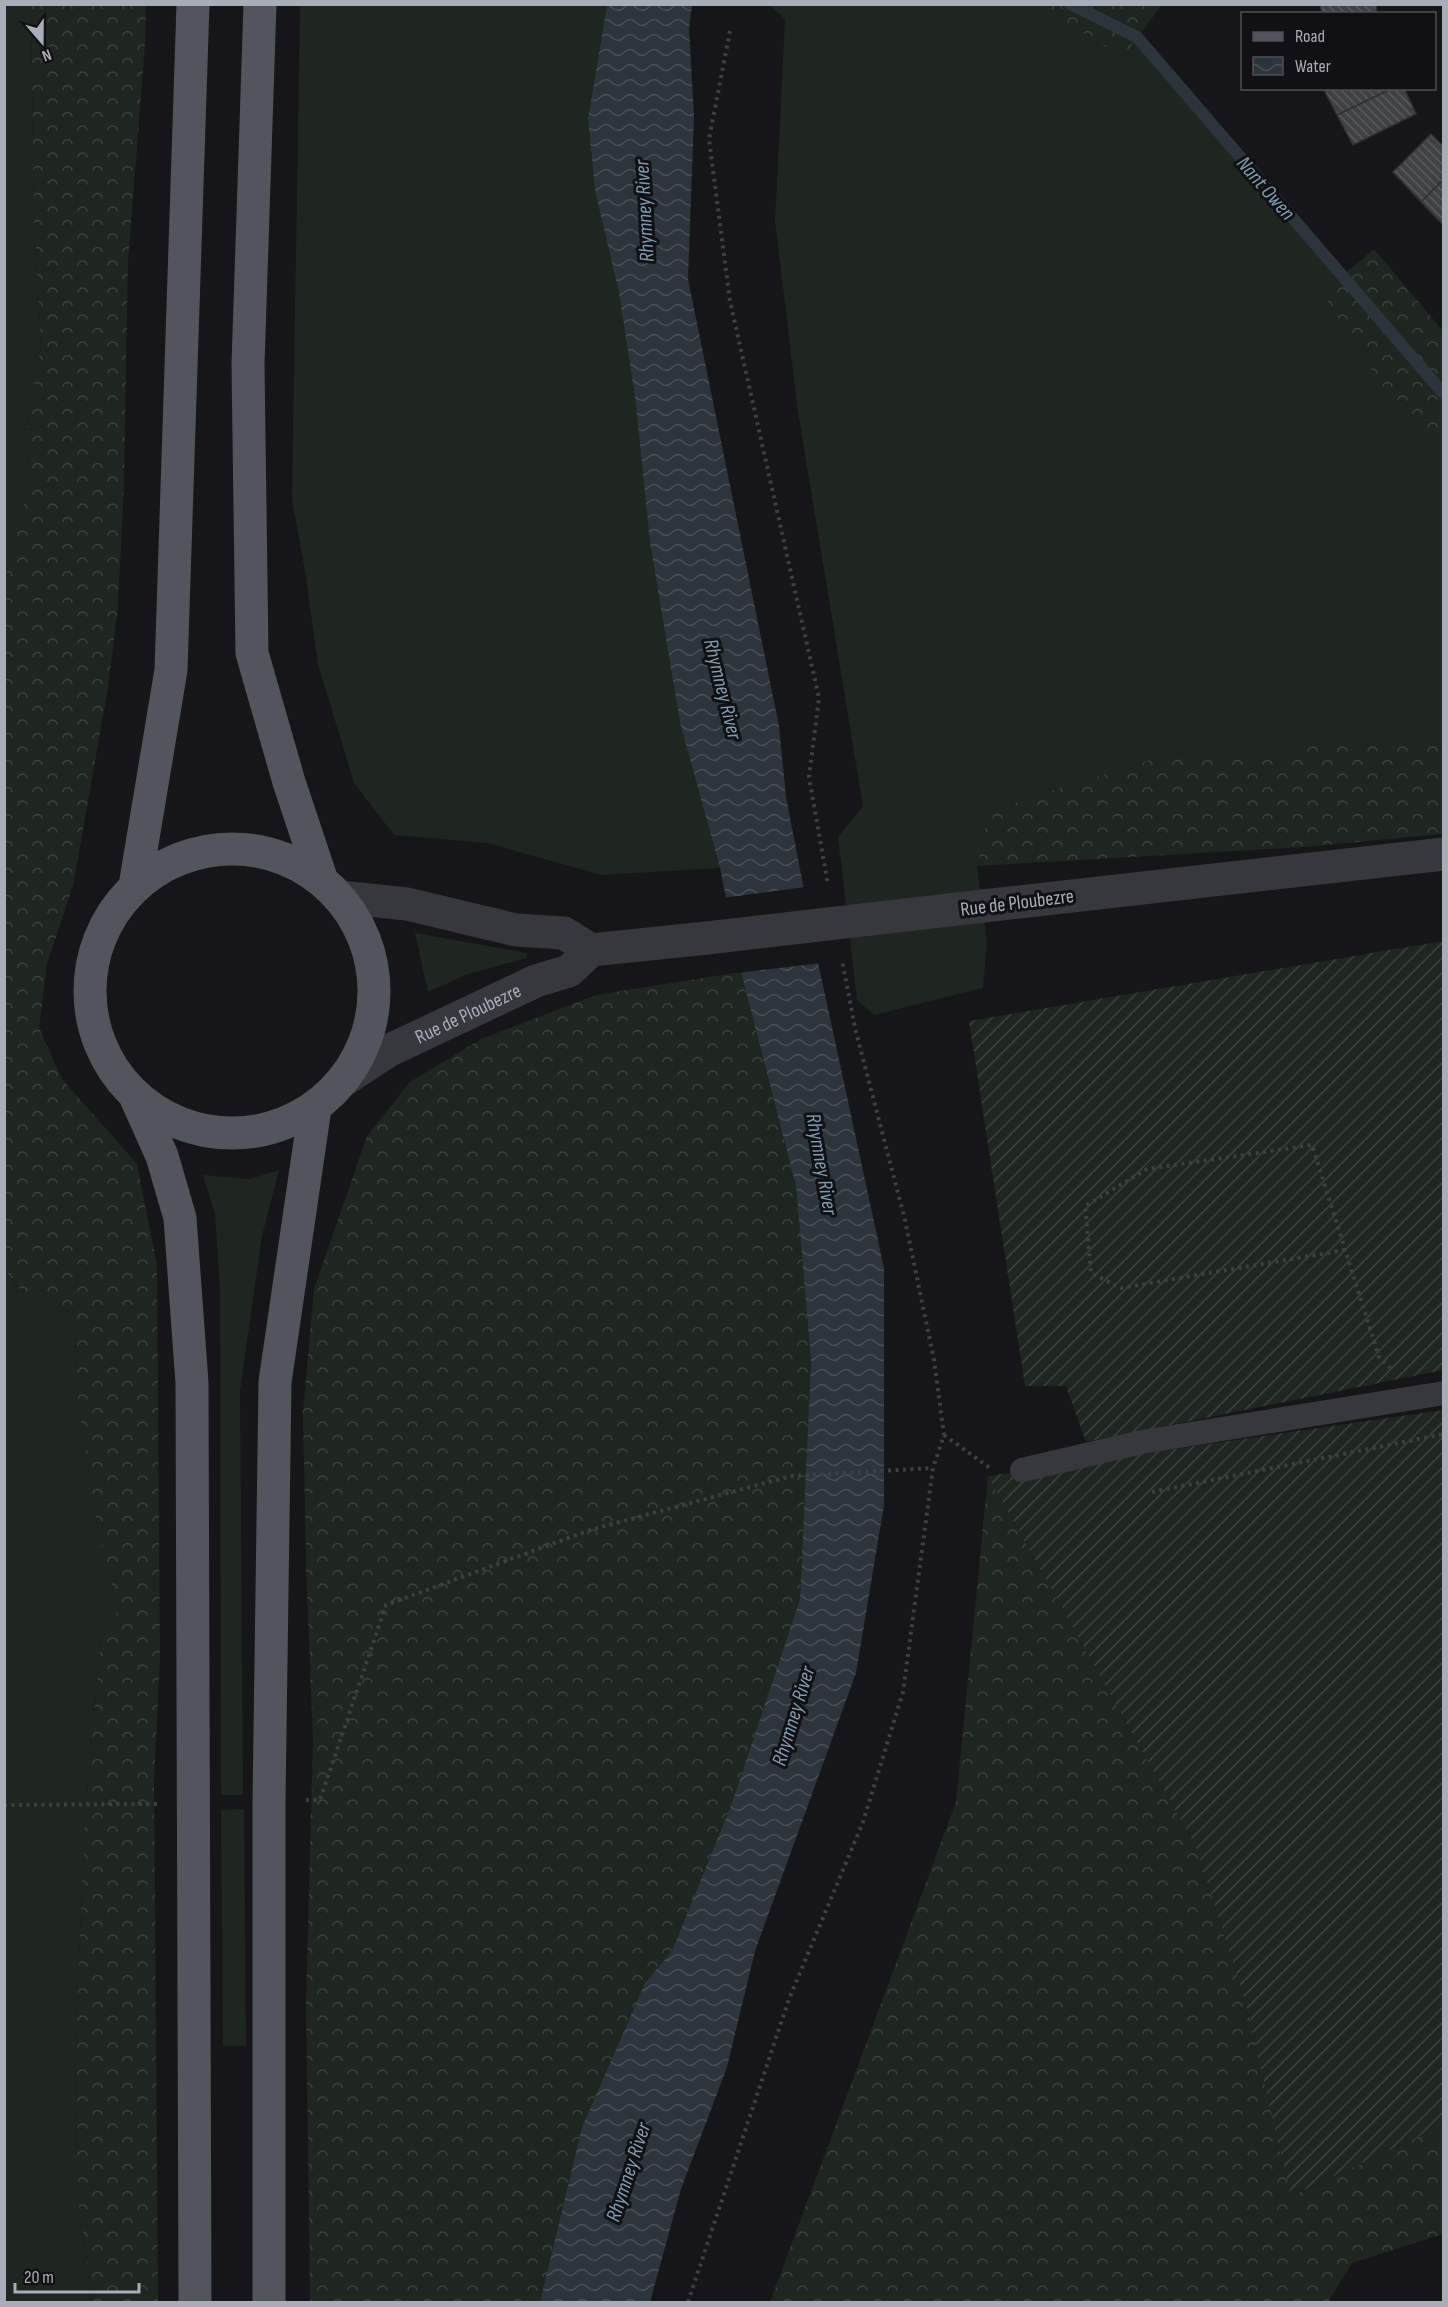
<svg xmlns="http://www.w3.org/2000/svg" width="1448" height="2307" viewBox="0 0 1448 2307" font-family="'Sofia Sans Condensed',sans-serif">
<style>
.grass{fill:#1e261f}
.forest{fill:url(#forest-crowns)}
.garden{fill:url(#garden-furrows)}
.water{fill:url(#water-waves)}
.pier{fill:#161618}
.lines{fill:none;stroke-linecap:round;stroke-linejoin:round}
.stream{stroke:#2c353c;stroke-width:12}
.building{fill:url(#building-back-hatch);stroke:#303034;stroke-width:1.5}
.path{stroke:#3d3f44;stroke-width:4;stroke-dasharray:3 4.5;stroke-linecap:butt}
.service{stroke:#37383d;stroke-width:24}
.tertiary{stroke:#37383d;stroke-width:33}
.primary{stroke:#53555c;stroke-width:33}
.tertiary-bridge{stroke:#37383d;stroke-width:33}
.labels{text-anchor:middle;stroke-width:6;stroke-linejoin:round;paint-order:stroke}
.street-label{font-size:20px;fill:#a8adb8;stroke:#111113}
.water-label{font-size:21px;font-style:italic;fill:#7f9bb3;stroke:#111113}
</style>
<defs>
<pattern id="forest-crowns" width="20" height="18" patternUnits="userSpaceOnUse" patternTransform="scale(1.5)"><rect width="20" height="18" fill="#1e261f"/><path d="M2 6a3 3 0 1 1 6 0M12 15a3 3 0 1 1 6 0" fill="none" stroke="#3c433d"/></pattern>
<pattern id="garden-furrows" width="10" height="10" patternUnits="userSpaceOnUse" patternTransform="scale(1.5)"><rect width="10" height="10" fill="#1e261f"/><path d="M-1 1l2-2M0 10L10 0M9 11l2-2" fill="none" stroke="#3c433d"/></pattern>
<pattern id="water-waves" width="16" height="10" patternUnits="userSpaceOnUse" patternTransform="scale(1.5)"><rect width="16" height="10" fill="#2c353c"/><path d="M0 5q4-4 8 0t8 0" fill="none" stroke="#485056"/></pattern>
<pattern id="building-back-hatch" width="6" height="6" patternUnits="userSpaceOnUse" patternTransform="scale(1.5)"><rect width="6" height="6" fill="#404145"/><path d="M-1 5l2 2M0 0l6 6M5-1l2 2" fill="none" stroke="#595a5e"/></pattern>
</defs>
<rect width="100%" height="100%" fill="#161618"/>
<!-- grass -->
<path class="grass" d="M 31,4 L 34,221 L 41,345 L 26,431 L 30,480 L 5,584 L 4,5 Z
M 300,5 L 607,5 L 588,118 L 595,191 L 619,293 L 635,397 L 650,543 L 680,723 L 720,868 L 601,875 L 488,843 L 394,835 L 354,783 L 318,664 L 305,571 L 292,499 Z
M 769,5 L 1162,5 L 1137,37 L 1443,394 L 1443,745 L 1344,737 L 1272,758 L 1172,753 L 989,811 L 977,866 L 987,942 L 983,988 L 874,1015 L 857,1000 L 838,837 L 863,806 L 798,412 L 775,221 L 785,19 Z
M 415,933 L 527,953 L 527,958 L 468,974 L 428,992 Z
M 279,1170 L 262,1236 L 240,1391 L 243,1795 L 221,1795 L 220,1289 L 215,1214 L 203,1175 L 250,1179 Z
M 4,1270 L 21,1291 L 74,1314 L 78,1402 L 98,1532 L 118,1610 L 101,1640 L 85,1817 L 75,2053 L 78,2202 L 93,2302 L 5,2302 Z
M 244,1809 L 246,2046 L 223,2046 L 221,1810 Z"/>
<!-- forest -->
<path class="forest" d="M 31,5 L 146,5 L 145,44 L 128,261 L 124,481 L 118,606 L 108,688 L 73,886 L 47,964 L 39,1028 L 62,1079 L 137,1164 L 157,1265 L 160,1660 L 154,1779 L 158,2302 L 93,2302 L 78,2202 L 75,2053 L 85,1817 L 101,1640 L 118,1610 L 98,1532 L 78,1402 L 74,1314 L 21,1291 L 5,1270 L 4,584 L 30,480 L 26,431 L 41,345 L 34,221 Z
M 1038,5 L 1146,5 L 1153,17 L 1123,57 Z
M 1374,249 L 1443,331 L 1443,441 L 1396,407 L 1322,293 Z
M 1344,737 L 1443,745 L 1443,834 L 1304,847 L 977,866 L 989,811 L 1172,753 L 1272,758 Z
M 741,972 L 796,1186 L 811,1361 L 800,1599 L 732,1803 L 672,1951 L 645,1983 L 582,2127 L 540,2302 L 310,2302 L 306,2002 L 313,1741 L 306,1567 L 303,1412 L 314,1289 L 367,1136 L 410,1082 L 481,1039 L 596,995 Z
M 988,1476 L 1196,1847 L 1245,2001 L 1292,2196 L 1443,2125 L 1443,2234 L 1352,2263 L 1328,2302 L 770,2302 L 956,1802 Z"/>
<!-- garden -->
<path class="garden" d="M 1443,941 L 1443,1370 L 1086,1442 L 1066,1386 L 1025,1386 L 969,1021 Z
M 1443,1410 L 1443,2125 L 1291,2196 L 1245,2001 L 1196,1847 L 988,1476 Z"/>
<!-- water -->
<path class="water" d="M 607,5 L 692,5 L 689,29 L 694,116 L 688,279 L 779,726 L 786,797 L 819,967 L 884,1268 L 884,1505 L 856,1673 L 755,1951 L 727,2067 L 681,2189 L 650,2302 L 540,2302 L 582,2127 L 645,1983 L 672,1951 L 732,1803 L 800,1599 L 811,1361 L 796,1186 L 741,972 L 720,868 L 680,723 L 650,543 L 635,397 L 619,293 L 595,191 L 588,118 Z"/>
<!-- pier -->
<path class="pier" d="M 806,887 L 821,963 L 738,973 L 723,898 Z"/>
<g class="lines">
<!-- stream -->
<path class="stream" d="M 1070,4 L 1137,37 L 1444,394"/>
</g>
<!-- building -->
<path class="building" d="M 1320,4 L 1376,4 L 1377,14 L 1322,14 Z
M 1323,88 L 1393,88 L 1337,115 Z
M 1393,88 L 1404,88 L 1416,114 L 1353,145 L 1337,115 Z
M 1431,134 L 1444,147 L 1444,179 L 1421,202 L 1393,172 Z
M 1444,179 L 1444,226 L 1421,202 Z"/>
<g class="lines">
<!-- path -->
<path class="path" d="M 730,31 L 709,139 L 730,301 L 819,698 L 809,777 L 828,885
M 1345,1250 L 1121,1288 L 1091,1273 L 1085,1206 L 1147,1169 L 1312,1145 L 1379,1357 L 1390,1368
M 944,1435 L 990,1468
M 1152,1492 L 1444,1434
M 306,1800 L 320,1800 L 386,1605 L 590,1530 L 791,1476 L 933,1468
M 4,1805 L 157,1804
M 688,2302 L 789,1999 L 863,1822 L 903,1692 L 933,1468 L 944,1435 L 934,1360 L 905,1220 L 855,1028 L 842,960"/>
<!-- service -->
<path class="service" d="M 1022,1470 L 1142,1442 L 1444,1393"/>
<!-- tertiary -->
<g class="tertiary">
<path d="M 340,897 L 407,904 L 516,930 L 564,933 L 591,950 L 707,938"/>
<path d="M 983,906 L 1444,854"/>
<path id="s1" d="M 344,1080 L 390,1050 L 536,981 L 569,971 L 591,950"/>
</g>
<!-- primary -->
<path class="primary" d="M 260,4 L 248,364 L 252,653 L 289,782 L 321,878
M90 991a142 142 0 1 1 284 0a142 142 0 1 1-284 0Z
M 135,886 L 171,670 L 193,4
M 136,1098 L 162,1156 L 180,1218 L 192,1383 L 195,2302
M 269,2302 L 269,1801 L 275,1382 L 315,1108"/>
<!-- tertiary-bridge -->
<path class="tertiary-bridge" d="M 707,938 L 983,906"/>
</g>
<g class="labels">
<!-- street labels -->
<g class="street-label">
<text transform="translate(1017 902) rotate(-7)" y="7">Rue de Ploubezre</text>
<text dy="7" stroke="none"><textPath href="#s1" startOffset="141">Rue de Ploubezre</textPath></text>
</g>
<!-- water labels -->
<g class="water-label">
<text transform="translate(1266 188) rotate(49)" y="7">Nant Owen</text>
<text transform="translate(644 211) rotate(-93)" y="7">Rhymney River</text>
<text transform="translate(723 689) rotate(76)" y="7">Rhymney River</text>
<text transform="translate(822 1164) rotate(80)" y="7">Rhymney River</text>
<text transform="translate(793 1716) rotate(-73)" y="7">Rhymney River</text>
<text transform="translate(628 2172) rotate(-72)" y="7">Rhymney River</text>
</g>
</g>
<!-- border -->
<rect width="1448" height="2307" fill="none" stroke="#a8adb8" stroke-width="12"/>
<!-- legend -->
<rect x="1241" y="12" width="195" height="78" fill="#111113" stroke="#4d4f55" stroke-width="1.5"/>
<rect x="1253" y="32" width="30" height="9" fill="#53555c" stroke="#4d4f55" stroke-width="1.5"/>
<text x="1295" y="42" font-size="18" fill="#a8adb8">Road</text>
<rect x="1253" y="57" width="30" height="18" fill="url(#water-waves)" stroke="#4d4f55" stroke-width="1.5"/>
<text x="1295" y="72" font-size="18" fill="#a8adb8">Water</text>
<!-- north arrow -->
<g transform="translate(42 42) rotate(160)" stroke="#111113" stroke-width="4.5" paint-order="stroke">
<path d="M0-4.5L10 22L0 15L-10 22Z" fill="#a8adb8"/>
<text y="-9" font-size="16" font-weight="bold" text-anchor="middle" fill="#a8adb8">N</text>
</g>
<!-- scale -->
<path d="M15 2283v9h124v-9" fill="none" stroke="#a8adb8" stroke-width="3"/>
<text x="24" y="2283" font-size="18" fill="#a8adb8" stroke="#111113" stroke-width="4.5" paint-order="stroke">20 m</text>
</svg>
